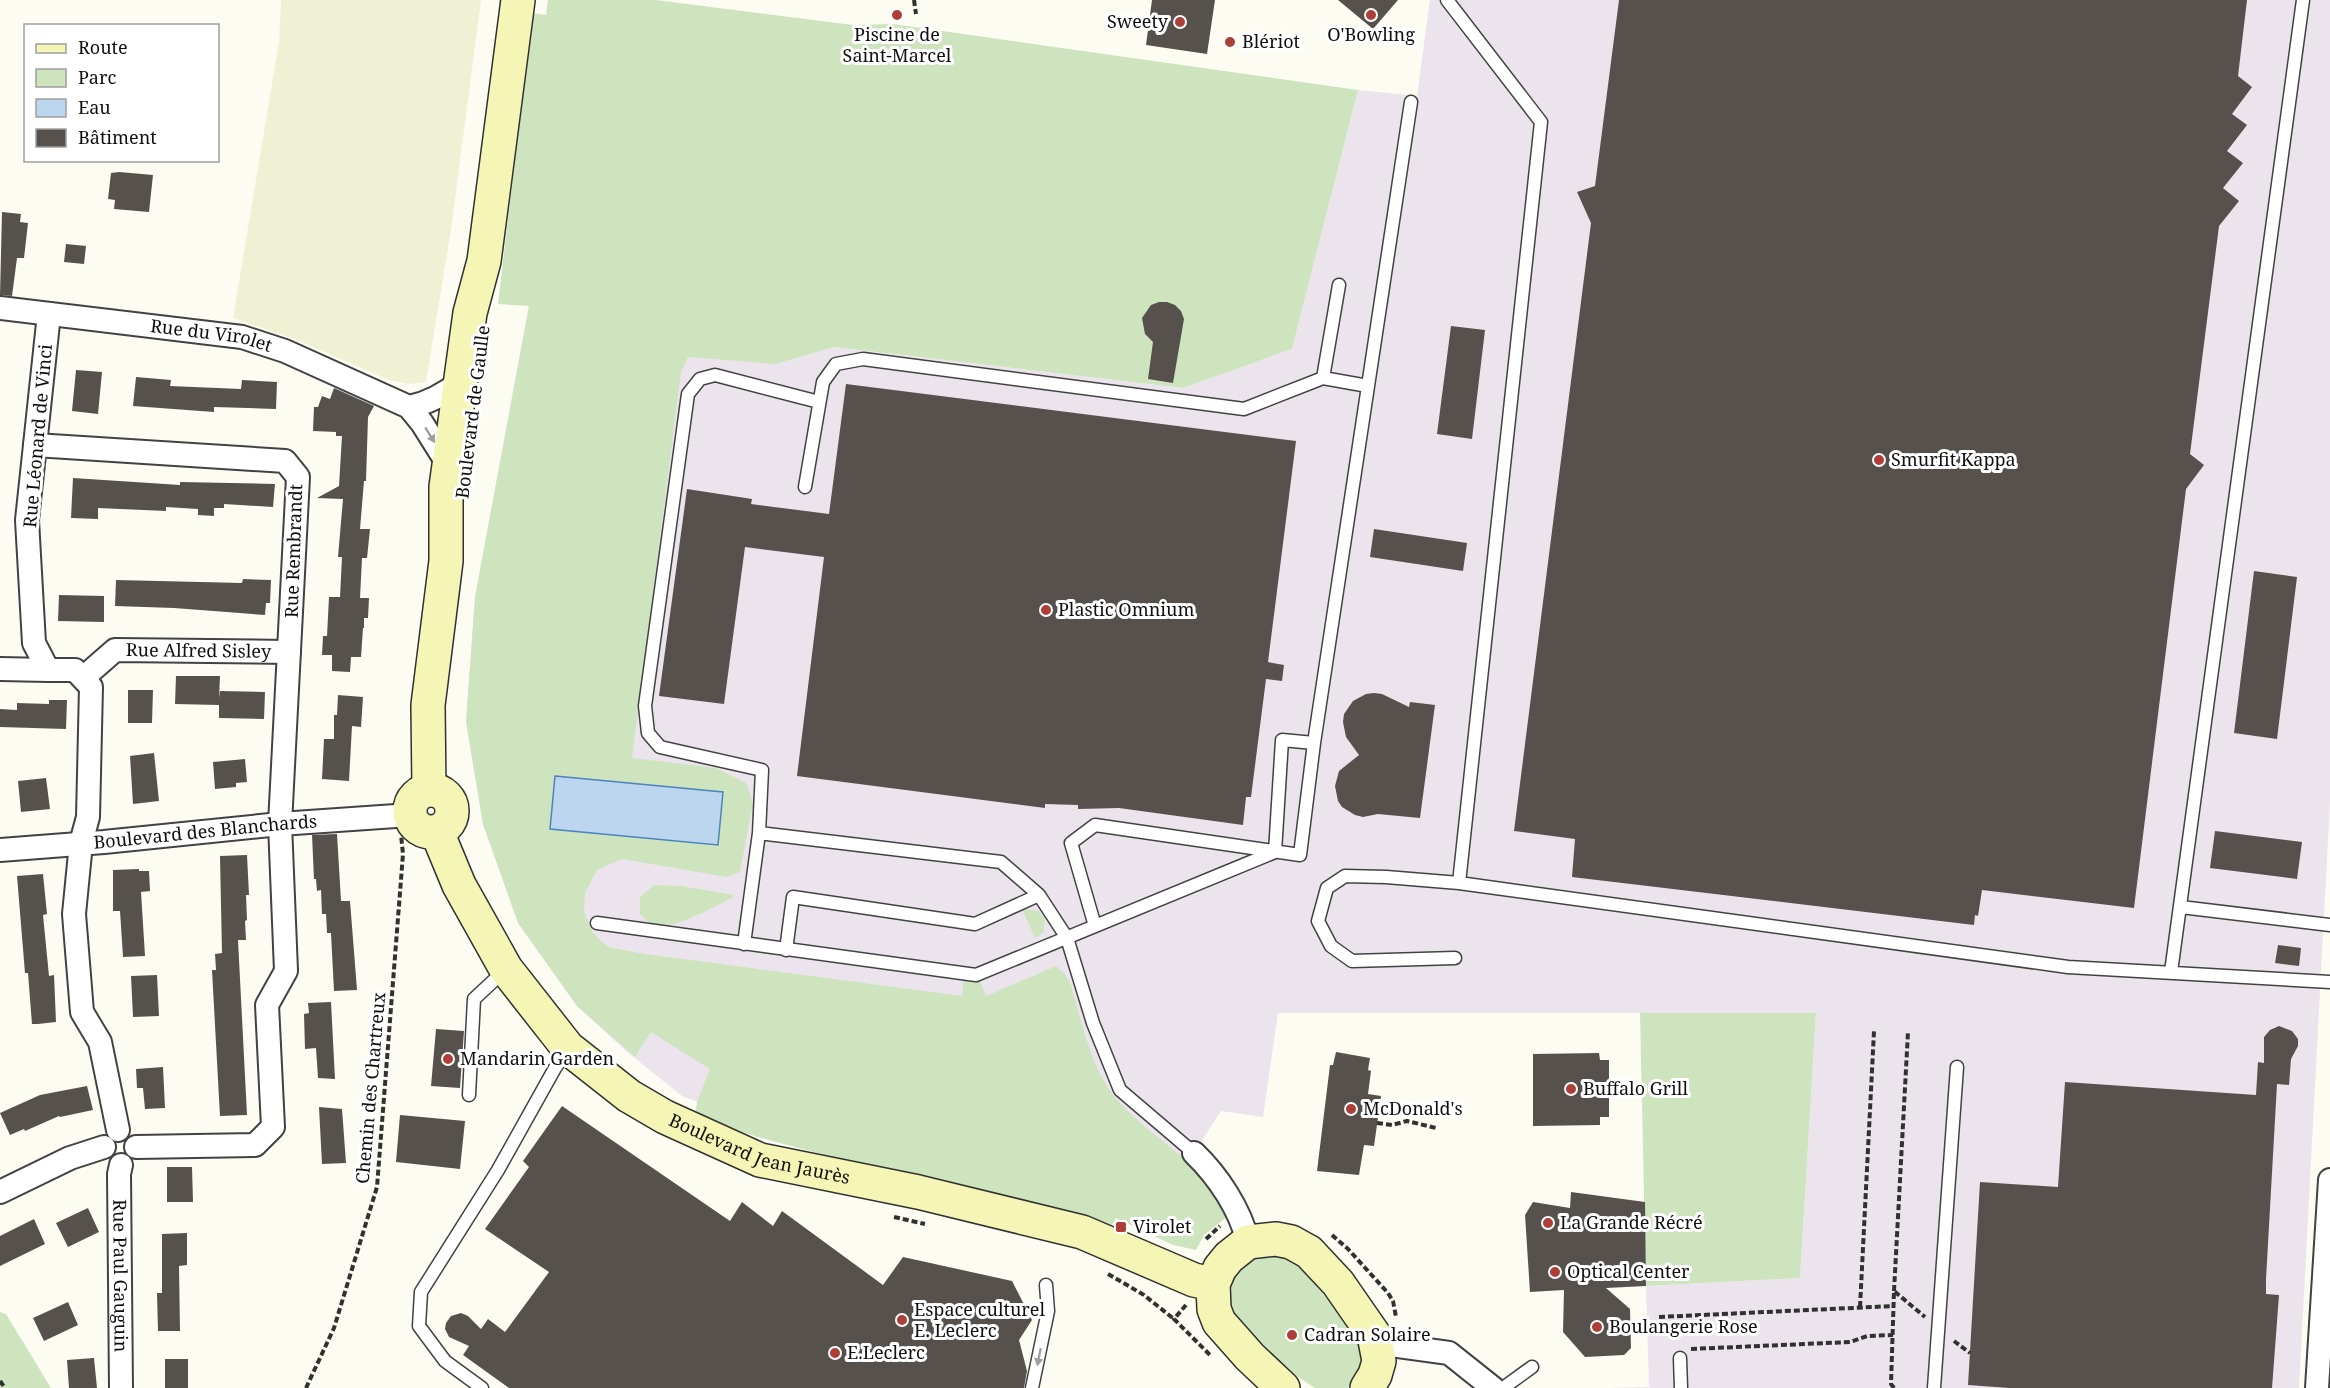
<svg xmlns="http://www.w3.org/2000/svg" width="2330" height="1388" viewBox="0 0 2330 1388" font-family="'Noto Serif',serif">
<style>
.industrial{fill:#ece4ec}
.farmland{fill:#f0f1d4}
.green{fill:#cee4bf}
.water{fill:#bcd6ef;stroke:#4d84bc;stroke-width:1.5}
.building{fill:#56514c}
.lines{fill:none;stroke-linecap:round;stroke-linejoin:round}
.service-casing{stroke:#424242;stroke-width:15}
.minor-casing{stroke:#424242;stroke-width:26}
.secondary-casing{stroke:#313131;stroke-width:36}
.path{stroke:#313131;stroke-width:4;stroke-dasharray:6 3;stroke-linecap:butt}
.service{stroke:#fff;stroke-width:12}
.minor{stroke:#fff;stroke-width:22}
.secondary{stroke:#f5f5b5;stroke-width:33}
.oneway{fill:#9f9f9f}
.poi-dot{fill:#ad3f38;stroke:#fff;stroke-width:2}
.labels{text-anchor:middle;stroke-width:6;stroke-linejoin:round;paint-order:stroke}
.poi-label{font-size:18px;fill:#0f0f0f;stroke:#fff;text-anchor:start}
.street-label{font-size:18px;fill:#0f0f0f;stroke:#fff}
</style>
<rect width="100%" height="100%" fill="#fdfcf2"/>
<!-- industrial -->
<path class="industrial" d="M 1430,0 L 2330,0 L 2330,803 L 2299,1388 L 1607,1388 L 1649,1387 L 1646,1286 L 1800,1278 L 1816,1013 L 1278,1013 L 1263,1117 L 1221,1111 L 1170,1190 L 764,1126 L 682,1096 L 626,1051 L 577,1006 L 518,923 L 483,824 L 466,722 L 475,597 L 529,305 L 776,364 L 834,347 L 1183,388 L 1292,349 L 1358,90 L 1417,96 Z"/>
<!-- farmland -->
<path class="farmland" d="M 281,0 L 481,0 L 451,230 L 426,382 L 410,384 L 389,380 L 297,340 L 233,318 L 279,41 Z"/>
<!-- green -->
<path class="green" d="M 548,0 L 656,0 L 853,25 L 893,24 L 1358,90 L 1292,349 L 1183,388 L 834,347 L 776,364 L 688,357 L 681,372 L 632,758 L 716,768 L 746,783 L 753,803 L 740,872 L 727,877 L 622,859 L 597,870 L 585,893 L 584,912 L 593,933 L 608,947 L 645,954 L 962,996 L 964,978 L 979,979 L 986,996 L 1056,966 L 1065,974 L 1071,985 C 1083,1026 1091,1071 1120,1103 C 1155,1141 1207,1166 1228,1216 L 1204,1235 L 1196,1250 L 1173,1245 L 1116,1218 L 1112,1225 C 974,1185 831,1164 695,1117 L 697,1102 L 710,1069 L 651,1032 L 635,1057 L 577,1006 L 518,923 L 483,824 L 466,722 L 475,597 L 529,306 L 498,304 L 532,13 L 546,15 Z
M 654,885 L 681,886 L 734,895 L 732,898 C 716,906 672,930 655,926 C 649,924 644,918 640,914 L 640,897 Z
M 1022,909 L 1039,911 L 1045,919 L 1043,933 L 1035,938 Z
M 1640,1013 L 1816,1013 L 1800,1278 L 1646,1286 Z
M 1259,1257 L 1281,1257 L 1298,1264 L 1328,1300 L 1363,1350 L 1363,1367 L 1355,1382 L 1347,1388 L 1315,1388 L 1295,1375 L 1268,1354 L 1232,1313 L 1228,1300 L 1231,1279 L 1243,1265 Z
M 0,1312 L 6,1314 L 51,1388 L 0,1388 Z"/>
<!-- water -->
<path class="water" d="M 555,776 L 723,792 L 718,845 L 550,829 Z"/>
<!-- building -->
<path class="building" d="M 1152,0 L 1215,0 L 1207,54 L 1146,45 Z
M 1338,0 L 1398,0 L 1373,29 Z
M 1619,0 L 2247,0 L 2238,76 L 2252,87 L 2232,114 L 2247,125 L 2227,151 L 2243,163 L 2223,188 L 2239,201 L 2219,226 L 2190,454 L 2204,465 L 2186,489 L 2134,908 L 1982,890 L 1978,916 L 1975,915 L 1974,925 L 1572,877 L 1575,839 L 1514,831 L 1591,223 L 1577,192 L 1595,186 Z
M 119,172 L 153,175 L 149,212 L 114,209 L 115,200 L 108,199 L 111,173 Z
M 2,212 L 21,214 L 20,222 L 28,223 L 24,258 L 17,258 L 12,296 L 0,295 Z
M 66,244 L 86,246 L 84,264 L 64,262 Z
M 1159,302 L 1167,302 L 1175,305 L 1181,311 L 1184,319 L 1173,383 L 1148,379 L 1153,342 L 1145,334 L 1142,318 L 1151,305 Z
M 1451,326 L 1485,330 L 1472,439 L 1437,434 Z
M 76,370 L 102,372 L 98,414 L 72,411 Z
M 136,377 L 171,380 L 170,386 L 241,389 L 242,380 L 277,382 L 276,409 L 214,407 L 214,412 L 133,406 Z
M 846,384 L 1296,441 L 1268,662 L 1284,665 L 1282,681 L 1266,679 L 1251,797 L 1246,797 L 1243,825 L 1119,808 L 1078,809 L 1078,805 L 1045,804 L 1045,808 L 797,776 L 824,557 L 745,547 L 724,704 L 659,696 L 687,489 L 752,499 L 751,504 L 829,514 Z
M 334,388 L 374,406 L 368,417 L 366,481 L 364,481 L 360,529 L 370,529 L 367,558 L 362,558 L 360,598 L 369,598 L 368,618 L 364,618 L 364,628 L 363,628 L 361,657 L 351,657 L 350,672 L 332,671 L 332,655 L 322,655 L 323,636 L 327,636 L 329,597 L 340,597 L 342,557 L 338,557 L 343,499 L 317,498 L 339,486 L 342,436 L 336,436 L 336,432 L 313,431 L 314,407 L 318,407 L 322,396 L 330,399 Z
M 73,478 L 180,485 L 180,482 L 275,484 L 273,507 L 224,504 L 224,508 L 214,508 L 214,516 L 198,515 L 198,509 L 166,507 L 166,511 L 98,508 L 98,519 L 71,518 Z
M 1374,529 L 1467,543 L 1463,571 L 1370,557 Z
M 2254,571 L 2297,577 L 2277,739 L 2234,733 Z
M 243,579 L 271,580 L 270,603 L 266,603 L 265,615 L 174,608 L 115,606 L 116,580 L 242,583 Z
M 59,595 L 104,596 L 104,622 L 58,621 Z
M 176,676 L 220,676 L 219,698 L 220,691 L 265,692 L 264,719 L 219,718 L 219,705 L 175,704 Z
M 128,690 L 153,690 L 152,723 L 128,723 Z
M 1374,693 L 1382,694 L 1409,707 L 1410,702 L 1435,705 L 1420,818 L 1378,814 L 1363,817 L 1355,815 L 1342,807 L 1338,801 L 1335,786 L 1339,771 L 1359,755 L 1346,737 L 1343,722 L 1344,714 L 1353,701 L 1366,694 Z
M 338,695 L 363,697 L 361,727 L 352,726 L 349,781 L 322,779 L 324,739 L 334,739 L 334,715 L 337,715 Z
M 49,700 L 67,700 L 66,729 L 0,727 L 0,709 L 17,710 L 17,703 L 49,704 Z
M 154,753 L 159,801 L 133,804 L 130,756 Z
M 245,759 L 247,782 L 236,783 L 236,787 L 215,789 L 213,762 Z
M 46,778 L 50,809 L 21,812 L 18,781 Z
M 2215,831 L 2302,842 L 2297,879 L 2210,868 Z
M 337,834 L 341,901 L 350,901 L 357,990 L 334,991 L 331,933 L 327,933 L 326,914 L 322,914 L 321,890 L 317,891 L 316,879 L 314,879 L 312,835 Z
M 247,855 L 249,895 L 246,895 L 247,920 L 245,921 L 246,940 L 238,940 L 247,1115 L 220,1116 L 212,970 L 216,970 L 215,954 L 222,953 L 220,856 Z
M 139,869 L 139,871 L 149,871 L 150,891 L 141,892 L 145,956 L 123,957 L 120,911 L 113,911 L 113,870 Z
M 43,874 L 47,914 L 43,915 L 49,976 L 54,975 L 56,1022 L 38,1024 L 32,1024 L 28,973 L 25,973 L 17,876 Z
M 2278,945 L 2301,948 L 2299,966 L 2275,963 Z
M 157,975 L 159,1016 L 133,1017 L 131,976 Z
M 331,1002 L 335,1079 L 318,1078 L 316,1048 L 305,1049 L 304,1014 L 309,1013 L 308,1003 Z
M 2279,1026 L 2292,1031 L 2298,1039 L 2298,1046 L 2291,1059 L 2289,1085 L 2277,1084 L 2266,1279 L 2266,1294 L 2279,1295 L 2272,1388 L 2009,1388 L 1968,1385 L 1980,1182 L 2058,1187 L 2065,1082 L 2256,1095 L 2258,1062 L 2264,1063 L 2264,1037 L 2270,1030 Z
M 436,1029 L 464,1031 L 460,1088 L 431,1086 Z
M 1336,1052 L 1370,1058 L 1368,1070 L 1371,1071 L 1368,1094 L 1381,1096 L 1374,1146 L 1364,1145 L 1359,1175 L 1317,1171 L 1330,1065 L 1333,1065 Z
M 1599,1053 L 1600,1060 L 1609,1060 L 1609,1117 L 1600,1117 L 1600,1125 L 1533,1126 L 1533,1054 Z
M 163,1067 L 165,1108 L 145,1109 L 143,1088 L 137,1088 L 136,1069 Z
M 87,1086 L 93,1110 L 60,1117 L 59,1116 L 25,1131 L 24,1129 L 10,1135 L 0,1113 L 40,1095 Z
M 562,1106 L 730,1221 L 742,1202 L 773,1226 L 782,1211 L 883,1285 L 903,1257 L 1012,1281 L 1032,1320 L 1019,1340 L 1027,1371 L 1024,1388 L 509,1388 L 463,1355 L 469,1346 L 449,1337 L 445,1329 L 446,1323 L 451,1316 L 461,1313 L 468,1316 L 481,1329 L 488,1319 L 505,1332 L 549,1272 L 485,1229 L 529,1167 L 523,1161 Z
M 319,1107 L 342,1109 L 346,1163 L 322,1164 Z
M 400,1115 L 465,1121 L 460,1169 L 396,1162 Z
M 167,1167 L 192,1167 L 193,1202 L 167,1202 Z
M 1571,1192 L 1645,1202 L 1646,1286 L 1606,1288 L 1630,1309 L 1631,1348 L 1624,1355 L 1585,1357 L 1563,1332 L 1564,1290 L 1530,1292 L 1525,1215 L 1533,1202 L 1570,1208 Z
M 88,1208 L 99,1232 L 68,1247 L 56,1223 Z
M 34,1219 L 45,1244 L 0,1266 L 0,1236 Z
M 187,1233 L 187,1265 L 179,1266 L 180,1331 L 158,1331 L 157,1293 L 162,1293 L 162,1234 Z
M 68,1302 L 78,1325 L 44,1341 L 33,1318 Z
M 94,1358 L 97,1388 L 69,1388 L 67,1360 Z
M 165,1359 L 188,1359 L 188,1388 L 165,1388 Z"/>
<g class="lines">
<!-- service casing -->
<g class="service-casing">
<path id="service" d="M 1447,0 L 1541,122 L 1459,883 L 2068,967 L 2330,982
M 1339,285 L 1323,378 L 1368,386
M 805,487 L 823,382 L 836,364 L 863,359 L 1244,409 L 1323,378
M 759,833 L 1001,862 L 1039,895
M 2181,907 L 2330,925
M 597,923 L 976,975 L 1275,852 L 1282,740 L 1314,743 L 1411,102
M 1095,926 L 1071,843 L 1095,825 L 1300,855 L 1314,743
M 744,944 L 759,833 L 762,770 L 660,747 L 648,733 L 645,706 L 688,394 L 700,379 L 715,375 L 819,402
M 786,950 L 793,897 L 975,924 L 1039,895 L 1067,938 L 1093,1023 L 1120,1090 L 1194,1153
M 1455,958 L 1352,961 L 1331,946 L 1318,921 L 1327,888 L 1345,876 L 1386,877 L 1459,883
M 2171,972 L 2303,0
M 469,1095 L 474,999 L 505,970
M 1680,1358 L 1681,1388
M 482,1388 L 445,1361 L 419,1326 L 421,1292 L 498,1170 L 555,1068 L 568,1049
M 1032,1388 L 1048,1311 L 1046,1285
M 1503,1388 L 1532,1367
M 1934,1388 L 1957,1067"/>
</g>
<!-- minor casing -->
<g class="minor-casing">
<g id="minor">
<path id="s1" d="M 0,308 L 242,337 L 285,351 L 409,407 L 422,423 L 449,466"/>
<path d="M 49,314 L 27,520 L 34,643 L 48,670 L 75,670 L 91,687 L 88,817 L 81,843 L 74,914 L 82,1012 L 100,1042 L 118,1130"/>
<path d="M 409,407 C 429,403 445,394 461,381"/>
<path d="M 35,445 L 285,461 L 298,477 L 280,824 L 286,971 L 267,1005 L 273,1127 L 255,1145 L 136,1147"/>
<path d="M 0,669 L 48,670"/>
<path id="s2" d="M 83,678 L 115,650 L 289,652"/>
<path id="s3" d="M 0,850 L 104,842 L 280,824 L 410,815"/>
<path d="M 1194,1153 C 1218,1176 1240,1209 1248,1242"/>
<path id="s4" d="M 121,1165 L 119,1174 L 121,1388"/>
<path d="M 0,1192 L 70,1158 L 104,1147"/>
<path d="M 1377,1347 L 1391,1345 L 1449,1353 L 1493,1388"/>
<path d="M 2317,1388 L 2330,1180"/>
</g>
</g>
<!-- secondary casing -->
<g class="secondary-casing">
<g id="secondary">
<circle cx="431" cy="811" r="21"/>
<path d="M 429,790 L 428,705 L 446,561 L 446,487 L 470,313 L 484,261 L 518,0"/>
<path id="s5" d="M 437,832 L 459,885 L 506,969 L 568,1048 L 629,1096 L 665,1117 L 760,1160 L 918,1192 L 1082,1232 L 1194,1280 L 1213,1284"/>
<path d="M 1283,1388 L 1250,1357 L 1219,1322 L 1214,1309 L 1213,1284 L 1220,1268 L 1229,1257 L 1248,1242 L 1276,1239 L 1291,1242 L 1309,1252 L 1338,1283 L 1374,1335 L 1379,1361 L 1375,1375 L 1367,1388"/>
</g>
</g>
<!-- path -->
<path class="path" d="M 914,0 L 916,14
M 1377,1123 L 1392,1125 L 1407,1121 L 1436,1128
M 894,1217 L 925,1224
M 1332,1235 L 1348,1249 L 1388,1293 L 1393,1301 L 1396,1317
M 1206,1239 L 1220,1226
M 1108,1274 L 1144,1295 L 1174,1319
M 1894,1291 L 1908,1032
M 1186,1305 L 1174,1319 L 1211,1356
M 1860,1307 L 1874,1031
M 1659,1317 L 1894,1306
M 1954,1341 L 1970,1353
M 1691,1349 L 1850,1342 L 1867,1336 L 1893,1335
M 0,1381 L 5,1388
M 306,1388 L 334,1328 L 377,1187 L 403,854 L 401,835
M 1894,1388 L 1891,1384 L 1894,1291 L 1925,1317"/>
<!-- service -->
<use href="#service" class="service"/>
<!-- minor -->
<use href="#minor" class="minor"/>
<!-- secondary -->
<use href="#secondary" class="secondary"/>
</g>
<!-- one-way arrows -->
<defs><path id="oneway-solid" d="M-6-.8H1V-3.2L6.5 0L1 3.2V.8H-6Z" transform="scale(1.5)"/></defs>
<g class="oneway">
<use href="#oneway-solid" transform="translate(430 435) rotate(58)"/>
<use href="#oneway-solid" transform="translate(1039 1357) rotate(101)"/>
</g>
<!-- markers -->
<g class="poi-dot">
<circle cx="897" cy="15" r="6"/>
<circle cx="1371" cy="15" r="6"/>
<circle cx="1180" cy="22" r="6"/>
<circle cx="1230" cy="42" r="6"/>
<circle cx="1879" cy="460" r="6"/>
<circle cx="1046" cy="610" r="6"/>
<circle cx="448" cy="1059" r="6"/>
<circle cx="1571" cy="1089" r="6"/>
<circle cx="1351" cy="1109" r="6"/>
<circle cx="1548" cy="1223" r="6"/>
<rect x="1115" y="1221" width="12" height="12" rx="3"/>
<circle cx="1555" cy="1272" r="6"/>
<circle cx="902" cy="1320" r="6"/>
<circle cx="1597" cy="1327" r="6"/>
<circle cx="1292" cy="1335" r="6"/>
<circle cx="835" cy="1353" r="6"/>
</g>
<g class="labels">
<!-- poi labels -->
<g class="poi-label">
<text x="1168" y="28" text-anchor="end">Sweety</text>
<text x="897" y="41" text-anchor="middle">Piscine de<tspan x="897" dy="21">Saint-Marcel</tspan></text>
<text x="1371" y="41" text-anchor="middle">O'Bowling</text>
<text x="1242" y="48">Blériot</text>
<text x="1891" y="466">Smurfit Kappa</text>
<text x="1058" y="616">Plastic Omnium</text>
<text x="460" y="1065">Mandarin Garden</text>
<text x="1583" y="1095">Buffalo Grill</text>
<text x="1363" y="1115">McDonald's</text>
<text x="1560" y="1229">La Grande Récré</text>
<text x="1133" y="1233">Virolet</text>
<text x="1567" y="1278">Optical Center</text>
<text x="914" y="1316">Espace culturel<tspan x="914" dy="21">E. Leclerc</tspan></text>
<text x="1609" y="1333">Boulangerie Rose</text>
<text x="1304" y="1341">Cadran Solaire</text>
<text x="847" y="1359">E.Leclerc</text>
</g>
<!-- street labels -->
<g class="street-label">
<text dy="6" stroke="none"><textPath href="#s1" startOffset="213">Rue du Virolet</textPath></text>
<text transform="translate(473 412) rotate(-83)" y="6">Boulevard de Gaulle</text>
<text transform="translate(38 436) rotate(-85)" y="6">Rue Léonard de Vinci</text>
<text transform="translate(294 551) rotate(-88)" y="6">Rue Rembrandt</text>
<text dy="6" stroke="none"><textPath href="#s2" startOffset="126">Rue Alfred Sisley</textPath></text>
<text dy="6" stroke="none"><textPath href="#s3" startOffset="206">Boulevard des Blanchards</textPath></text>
<text transform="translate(371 1088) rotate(-85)" y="6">Chemin des Chartreux</text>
<text dy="6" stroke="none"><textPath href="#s5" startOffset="474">Boulevard Jean Jaurès</textPath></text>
<text dy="6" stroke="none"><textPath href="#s4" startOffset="111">Rue Paul Gauguin</textPath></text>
</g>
</g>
<!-- legend -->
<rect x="24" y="24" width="195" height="138" fill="#ffffff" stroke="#9f9f9f" stroke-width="1.5"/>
<rect x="36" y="44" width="30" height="9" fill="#f5f5b5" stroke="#9f9f9f" stroke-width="1.5"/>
<text x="78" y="54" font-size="18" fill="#0f0f0f">Route</text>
<rect x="36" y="69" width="30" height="18" fill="#cee4bf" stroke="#9f9f9f" stroke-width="1.5"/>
<text x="78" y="84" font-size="18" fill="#0f0f0f">Parc</text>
<rect x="36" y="99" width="30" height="18" fill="#bcd6ef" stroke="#9f9f9f" stroke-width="1.5"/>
<text x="78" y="114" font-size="18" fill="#0f0f0f">Eau</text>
<rect x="36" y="129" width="30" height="18" fill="#56514c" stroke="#9f9f9f" stroke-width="1.5"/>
<text x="78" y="144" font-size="18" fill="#0f0f0f">Bâtiment</text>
</svg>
